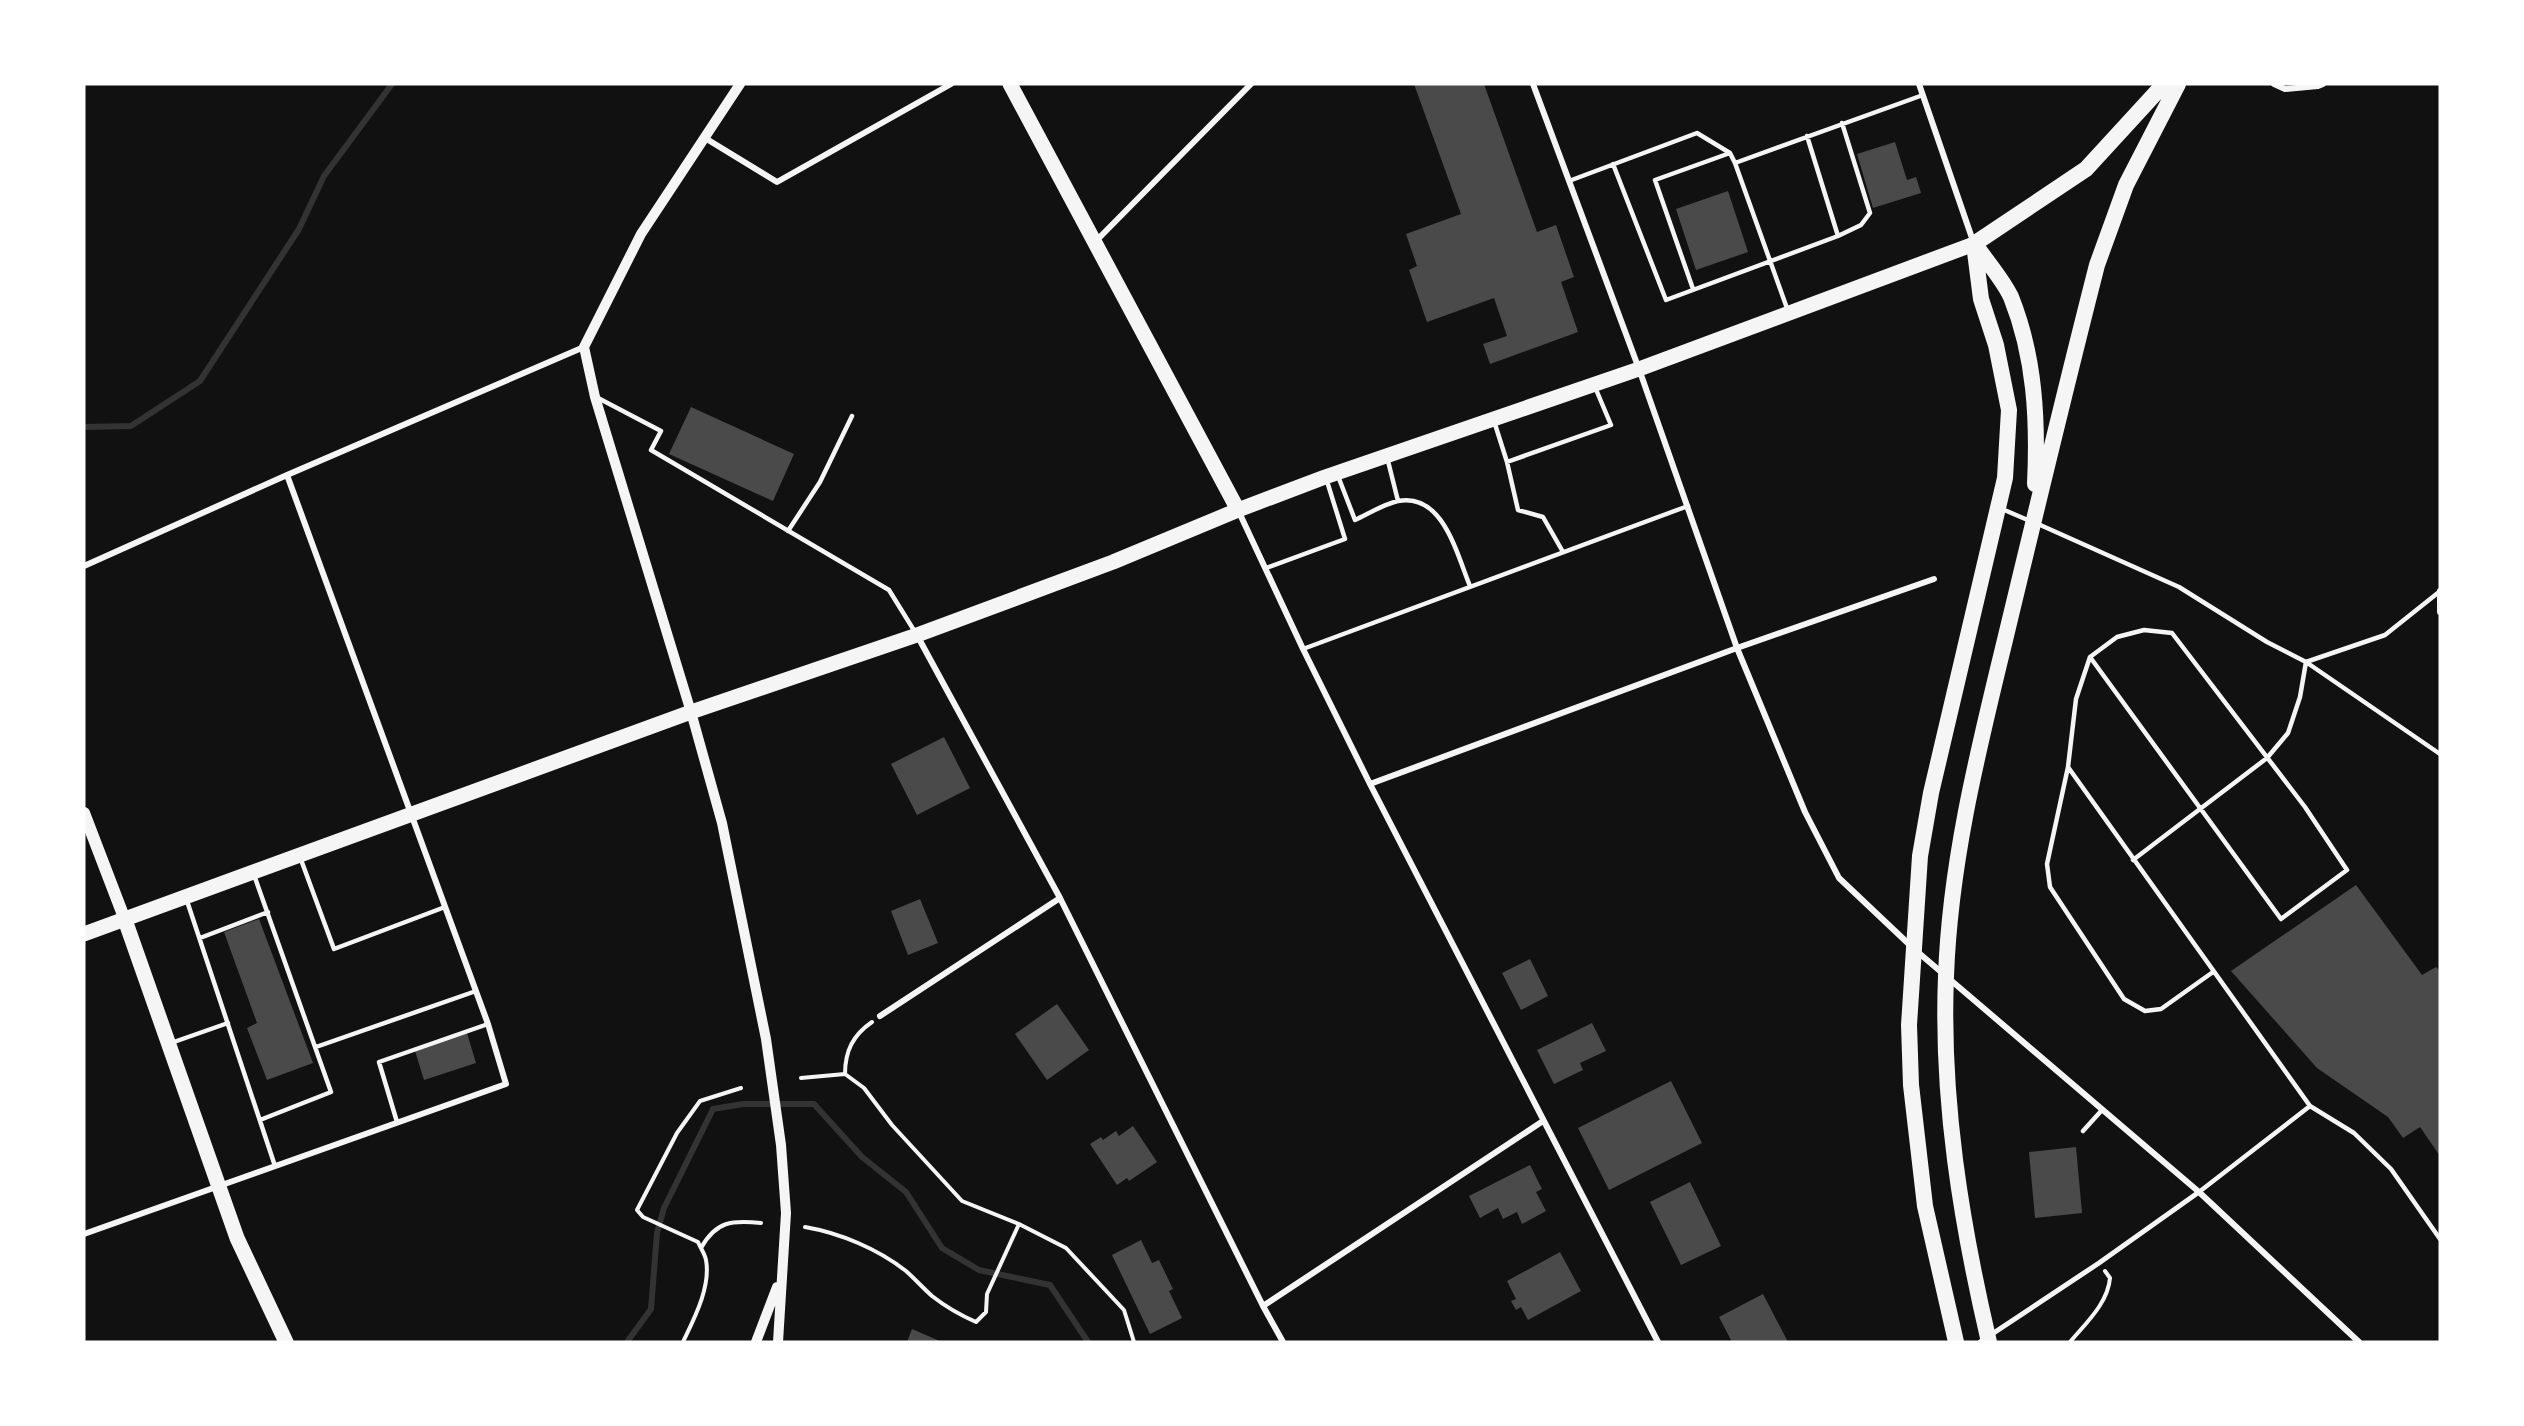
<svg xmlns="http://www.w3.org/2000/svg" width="2524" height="1426" viewBox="0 0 2524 1426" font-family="Literata,serif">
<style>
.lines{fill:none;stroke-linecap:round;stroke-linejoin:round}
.stream{stroke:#333;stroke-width:6}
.building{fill:#4a4a4a}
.path{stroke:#f5f5f5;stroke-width:4}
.service{stroke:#f5f5f5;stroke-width:4.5}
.pedestrian{stroke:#f5f5f5;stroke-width:5}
.minor{stroke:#f5f5f5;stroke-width:6}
.tertiary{stroke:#f5f5f5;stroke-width:10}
.secondary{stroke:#f5f5f5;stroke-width:12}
.primary{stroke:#f5f5f5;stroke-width:15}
.trunk{stroke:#f5f5f5;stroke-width:16}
</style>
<rect width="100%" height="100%" fill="#111"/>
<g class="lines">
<!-- stream -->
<path class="stream" d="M 84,427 L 131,426 L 200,381 L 299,229 L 324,176 L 392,84
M 627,1342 L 651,1309 L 657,1233 L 664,1208 L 713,1109 L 743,1104 L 814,1104 L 862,1157 L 906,1192 L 942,1248 L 979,1270 L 1050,1285 L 1088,1342"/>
</g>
<!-- building -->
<path class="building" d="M 1414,84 L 1484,84 L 1537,232 L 1556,225 L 1574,277 L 1561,282 L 1578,332 L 1490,364 L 1483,344 L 1507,336 L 1494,298 L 1427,322 L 1409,270 L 1417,266 L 1406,234 L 1461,214 Z
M 1895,142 L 1907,180 L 1916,177 L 1921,193 L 1873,208 L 1857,154 Z
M 1728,191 L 1748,252 L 1696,270 L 1676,209 Z
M 691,407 L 794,454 L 773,501 L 669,454 Z
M 944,737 L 970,788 L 917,815 L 891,764 Z
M 2356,885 L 2422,975 L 2436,967 L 2440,971 L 2440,1156 L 2420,1127 L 2403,1138 L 2388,1117 L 2317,1068 L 2231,971 Z
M 920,899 L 938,943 L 908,955 L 891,911 Z
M 259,919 L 313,1063 L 267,1080 L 247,1028 L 257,1023 L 224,932 Z
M 1530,959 L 1548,996 L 1521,1010 L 1502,973 Z
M 1057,1004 L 1089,1050 L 1047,1080 L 1015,1034 Z
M 1592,1023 L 1606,1051 L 1580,1063 L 1583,1070 L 1554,1084 L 1537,1050 Z
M 467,1033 L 476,1063 L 424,1080 L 415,1051 Z
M 1671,1081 L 1702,1143 L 1609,1190 L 1578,1128 Z
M 1133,1126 L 1157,1162 L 1129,1181 L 1127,1178 L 1117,1185 L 1090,1144 L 1101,1137 L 1103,1140 L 1116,1131 L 1119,1136 Z
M 2076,1147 L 2082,1213 L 2035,1218 L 2029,1152 Z
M 1530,1165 L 1542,1189 L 1536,1192 L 1546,1211 L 1522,1224 L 1517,1212 L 1503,1219 L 1498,1208 L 1480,1218 L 1469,1196 Z
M 1690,1182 L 1721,1246 L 1681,1265 L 1650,1202 Z
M 1141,1240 L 1152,1263 L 1159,1260 L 1173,1289 L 1169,1291 L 1182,1318 L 1150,1334 L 1112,1255 Z
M 1560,1252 L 1581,1291 L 1528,1320 L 1521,1307 L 1516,1310 L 1511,1301 L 1516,1299 L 1507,1281 Z
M 1763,1294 L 1788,1342 L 1732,1342 L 1719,1317 Z
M 912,1329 L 942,1342 L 907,1342 Z"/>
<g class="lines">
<!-- path -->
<path class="path" d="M 845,1074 C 845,1051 853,1035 872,1022
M 801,1078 L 845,1074 L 864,1088 L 892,1125 L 962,1201 L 1019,1224 L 1066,1248 L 1124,1310 L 1134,1342
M 805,1227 C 840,1233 878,1249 906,1271 C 915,1279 923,1288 932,1296 C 946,1307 960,1315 976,1322 L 986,1312 L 987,1294 L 1019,1224
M 701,1248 C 716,1221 732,1220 761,1223
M 683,1342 C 694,1319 711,1287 706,1260 C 705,1254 700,1247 698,1242 L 643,1217 L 637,1210 L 677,1133 L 700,1101 L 741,1088
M 2070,1342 C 2086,1323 2108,1303 2110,1278 L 2105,1271"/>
<!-- service -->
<path class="service" d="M 1735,163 L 1923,95
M 1613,164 L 1666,300 L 1838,236 L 1807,136
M 1569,181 L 1697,133 L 1730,153 L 1735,163 L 1788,311
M 1838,236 L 1861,225 L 1870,213 L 1842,123
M 1693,289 L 1655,180 L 1730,153
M 598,398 L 661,431 L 651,450 L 889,590 L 915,632
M 1494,421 L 1507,462 L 1611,425 L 1595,387
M 1387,457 L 1398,501
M 1507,462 L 1518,510 L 1543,517 L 1563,552
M 1338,476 L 1355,520 C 1368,514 1384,504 1398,501 C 1443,492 1457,555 1470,586
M 2002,509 L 2030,521
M 2038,524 L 2179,587 L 2267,642 L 2306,662 L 2440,754
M 788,531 L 820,482 L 852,416
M 1266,568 L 1345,539 L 1326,478
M 1303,649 L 1688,506
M 2090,657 L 2281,919 L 2347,870 L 2305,807 L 2172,633 L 2144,630 L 2117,637 L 2090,657 L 2076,699 L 2068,767 L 2310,1106 L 2199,1192
M 2068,767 L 2047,864 L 2050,887 L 2124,999 L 2145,1011 L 2161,1009 L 2213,972
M 300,857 L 334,949 L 445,907
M 2133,860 L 2267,758 L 2288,733 L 2300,697 L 2306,662 L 2385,635 L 2439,592
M 254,875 L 331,1092 L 260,1120
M 187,901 L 275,1166
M 200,938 L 268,912
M 171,1043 L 228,1023
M 316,1047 L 476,991
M 2310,1106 L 2354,1133 L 2391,1169 L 2440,1239
M 397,1122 L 379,1062 L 488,1024
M 2083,1131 L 2102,1110"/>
<!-- pedestrian -->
<path class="pedestrian" d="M 1980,1342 L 2099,1263 L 2199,1192"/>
<!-- minor -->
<path class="minor" d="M 1533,84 L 1639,369 L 1737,648 L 1805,812 L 1839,878 L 1913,948 L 2199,1192 L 2359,1342
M 1919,84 L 1973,241
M 2274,84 L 2285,89 L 2318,86 L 2323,84
M 705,138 L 777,182 L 951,84
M 1096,241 L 1251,84
M 1238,510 L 1303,649 L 1370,784 L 1658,1342
M 84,566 L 287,475 L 584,347
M 2440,591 L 2440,612
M 918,637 L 1060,898 L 1263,1306 L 1283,1342
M 1370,784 L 1737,648 L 1934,579
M 880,1016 L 1060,898
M 84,1234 L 506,1084 L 488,1024 L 287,475
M 1263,1306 L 1543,1121"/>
<!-- tertiary -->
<path class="tertiary" d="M 740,84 L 641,234 L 584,347 L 595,397 L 691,712 L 722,823 L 766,1039 L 781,1145 L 786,1213 L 778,1342
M 756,1342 L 777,1287"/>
<!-- secondary -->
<path class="secondary" d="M 84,813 L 125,920"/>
<!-- primary -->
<path class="primary" d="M 1010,84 L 1238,510
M 125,920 L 237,1238 L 286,1342
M 84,934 L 691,712 L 917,635 L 1113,562 L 1238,510 L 1325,477 L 1639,369 L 1974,244"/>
<!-- trunk -->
<path class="trunk" d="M 1974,244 L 2086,169 L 2164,84
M 1977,247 C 1988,263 2003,280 2011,297 C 2035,357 2038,420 2035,484
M 1956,1342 L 1925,1206 L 1911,1085 L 1909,1025 L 1920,856 L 1931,793 L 2005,478 L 2009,410 L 1996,345 L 1981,299 L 1974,244
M 1989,1342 C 1961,1222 1941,1100 1946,976 C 1950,862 1978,751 2005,640 C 2035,515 2065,390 2097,265 L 2126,185 L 2178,84"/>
</g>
<!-- border -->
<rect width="2524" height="1426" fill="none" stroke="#ffffff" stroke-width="171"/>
</svg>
